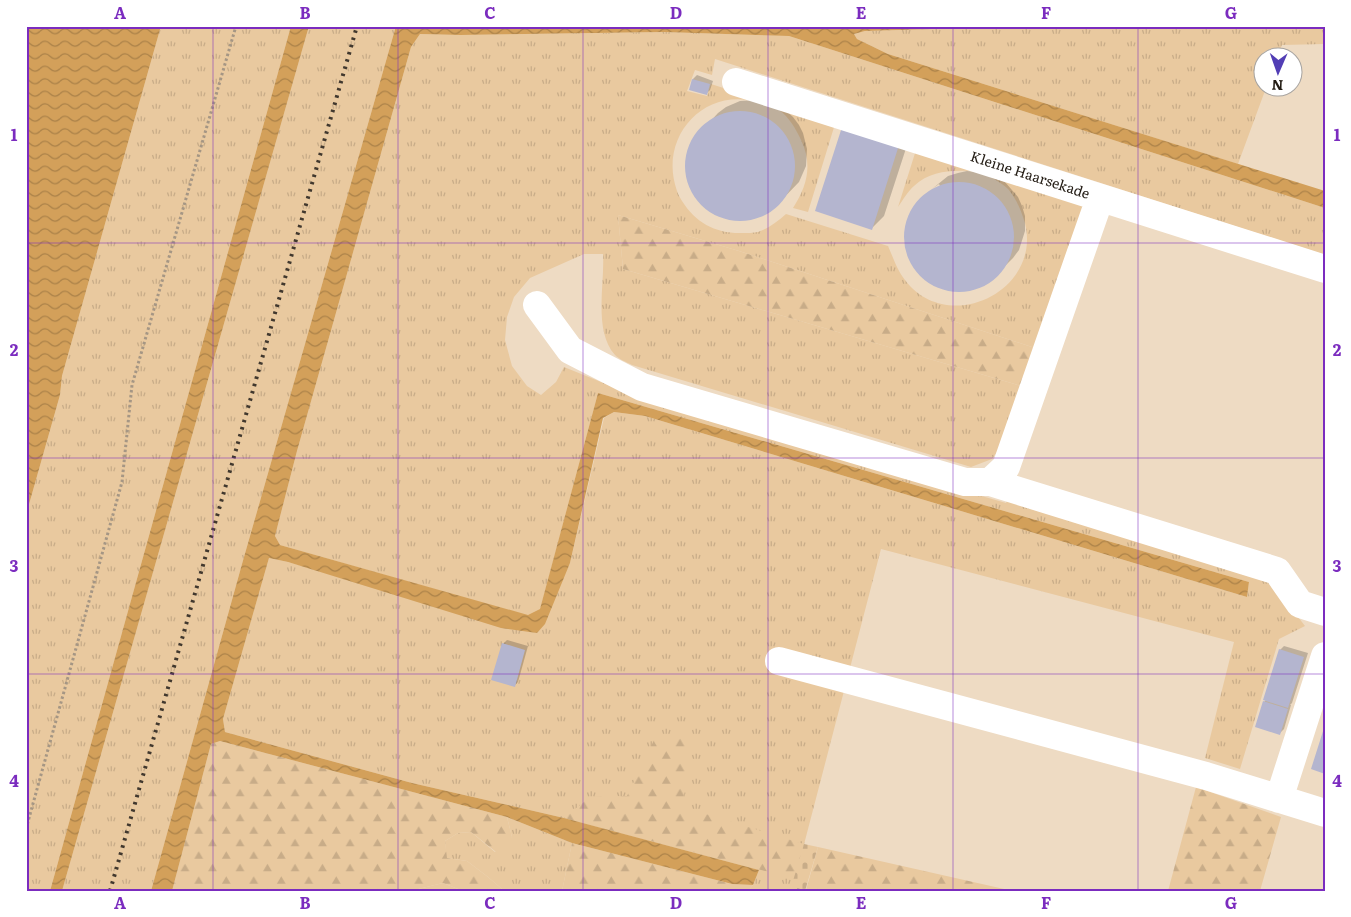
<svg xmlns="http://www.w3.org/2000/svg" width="1351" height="917" viewBox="0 0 1351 917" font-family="Literata,serif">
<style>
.grass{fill:url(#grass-tufts)}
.forest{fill:url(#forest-firs)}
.cemetery{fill:url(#cemetery-stones)}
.water{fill:url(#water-waves)}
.shadow{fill:#0003}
.building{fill:#b4b5cf}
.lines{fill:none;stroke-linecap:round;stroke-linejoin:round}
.path{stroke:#a59684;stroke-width:3;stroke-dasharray:2.5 2.5;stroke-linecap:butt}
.minor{stroke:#fff;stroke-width:28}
.rail{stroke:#41382e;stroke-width:4;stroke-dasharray:2.5 5;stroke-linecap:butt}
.grid{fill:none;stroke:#7b2cbf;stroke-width:1;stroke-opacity:0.55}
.labels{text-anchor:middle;stroke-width:4;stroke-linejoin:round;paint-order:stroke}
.street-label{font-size:14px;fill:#231c14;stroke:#fff}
.neatline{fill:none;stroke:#7b2cbf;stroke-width:2}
.grid-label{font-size:16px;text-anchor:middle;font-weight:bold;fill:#7b2cbf}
</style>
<defs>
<pattern id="grass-tufts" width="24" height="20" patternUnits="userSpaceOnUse" patternTransform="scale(1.25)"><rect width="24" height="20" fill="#e9c99f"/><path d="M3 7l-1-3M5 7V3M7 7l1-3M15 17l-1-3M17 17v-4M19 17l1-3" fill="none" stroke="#c8ac88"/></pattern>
<pattern id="forest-firs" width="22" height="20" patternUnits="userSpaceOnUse" patternTransform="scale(1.25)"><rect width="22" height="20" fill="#e9c99f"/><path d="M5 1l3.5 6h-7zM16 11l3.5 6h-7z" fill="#c8ac88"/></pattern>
<pattern id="cemetery-stones" width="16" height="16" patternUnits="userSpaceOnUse" patternTransform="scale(1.25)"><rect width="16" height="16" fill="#e9c99f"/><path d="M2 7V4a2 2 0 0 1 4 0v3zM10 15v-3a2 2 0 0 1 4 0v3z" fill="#c8ac88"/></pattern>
<pattern id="water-waves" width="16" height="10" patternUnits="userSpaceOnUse" patternTransform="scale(1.25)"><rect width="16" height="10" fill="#d3a05a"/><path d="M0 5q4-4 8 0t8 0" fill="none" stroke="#ab8249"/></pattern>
</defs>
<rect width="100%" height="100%" fill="#eedbc3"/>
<!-- grass -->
<path class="grass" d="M 161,26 L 291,26 L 50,891 L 26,891 L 26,515 L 60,395 L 62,376 C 95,259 128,143 161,26 Z
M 309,26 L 396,26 L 242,564 L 151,891 L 62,891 Z
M 1032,26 L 1325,26 L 1325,44 L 1282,45 L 1277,57 L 1264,58 L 1264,88 L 1266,88 L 1238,164 L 888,54 L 857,39 L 854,34 L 865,31 Z
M 664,32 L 789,36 L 1325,208 L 1325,255 L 715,59 L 712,75 L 695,70 L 687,91 L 707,96 L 711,84 L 835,124 L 808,212 L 793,208 C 807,186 813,165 801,140 C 796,129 789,117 779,110 C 772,106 764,104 757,102 C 703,87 658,138 677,191 C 678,194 680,198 682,201 C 696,223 716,234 743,233 C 747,233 753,233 758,232 C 769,228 777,222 786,214 L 888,246 C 893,257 897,270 905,280 C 947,336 1042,292 1025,223 C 1022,214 1020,207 1015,199 C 1013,196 1011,192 1008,189 C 1000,181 983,172 971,171 C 950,170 930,171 914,186 C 908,191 903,200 898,207 L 916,150 L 1085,206 L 1035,348 L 739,251 L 618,215 L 623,269 L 1021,386 L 1004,442 L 992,459 L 971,467 L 632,365 C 626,362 619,359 615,355 C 593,330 605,284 603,254 L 584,254 L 530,278 L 514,297 L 507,317 L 505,340 L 512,366 L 527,386 L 541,395 L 556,382 L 564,367 L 638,397 L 1006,503 L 1008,499 L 1270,580 L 1305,626 L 1279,639 L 1240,769 L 1205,758 L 1234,642 L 881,549 L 795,879 L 790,891 L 748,891 L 753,885 L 759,870 L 564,818 L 412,783 L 225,732 L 223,719 L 269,558 L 288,562 L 537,633 L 570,563 L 604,418 L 614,412 L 645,416 L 1247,597 L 1249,582 L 598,393 L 540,610 L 528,616 L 280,545 L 275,536 L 297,451 L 411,47 L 420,34 L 460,35 Z
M 507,817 L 572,843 L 562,891 L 501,891 L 502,889 L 488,877 L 467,861 L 446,858 L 445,841 L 458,833 L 471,832 L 495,852 L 512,837 Z
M 443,883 L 463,891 L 410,891 Z"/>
<!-- forest -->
<path class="forest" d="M 618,215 L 739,251 L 1035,348 L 1021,386 L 623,269 Z
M 690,735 L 683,807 L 804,844 L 795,879 L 564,818 L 590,797 L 627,796 L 656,736 Z
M 220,741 L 507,817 L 512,837 L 508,849 L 496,852 L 471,832 L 458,833 L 445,841 L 447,858 L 467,861 L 488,877 L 502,889 L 501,891 L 463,891 L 443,883 L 410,891 L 172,891 L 211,744 Z
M 1196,787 L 1281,817 L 1260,891 L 1168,891 Z
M 572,843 L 732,884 L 753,885 L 748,891 L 562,891 Z
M 818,847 L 1013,891 L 807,891 L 806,890 Z"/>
<!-- cemetery -->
<path class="cemetery" d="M 804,844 L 818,847 L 805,891 L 790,891 Z"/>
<!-- water -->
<path class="water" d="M 26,26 L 161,26 C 128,143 95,259 62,376 L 60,395 L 26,515 Z
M 291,26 L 309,26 L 62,891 L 50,891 Z
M 396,26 L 1032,26 L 865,31 L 854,34 L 857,39 L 888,54 L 1325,191 L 1325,208 L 789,36 L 664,32 L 460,35 L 420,34 L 411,47 L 297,451 L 275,536 L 280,545 L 528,615 L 540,609 L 598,393 L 1249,582 L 1247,597 L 645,416 L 614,412 L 603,418 L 570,563 L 545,624 L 537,633 L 501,628 L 288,562 L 269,558 L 223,719 L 225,732 L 412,783 L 564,818 L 759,870 L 753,885 L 732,884 L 572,843 L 507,817 L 220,741 L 211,744 L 172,891 L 151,891 L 242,564 Z"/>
<!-- shadow -->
<path class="shadow" d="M 697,75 L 713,81 L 710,90 L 706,94 L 690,89 L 693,79 Z
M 757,100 L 784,109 L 793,117 L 799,125 L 803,133 L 807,149 L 806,166 L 799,182 L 775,207 L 761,216 L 744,220 L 728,219 L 714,213 L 707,209 L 695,195 L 688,180 L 687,164 L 688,156 L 695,138 L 718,113 L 726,107 L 740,101 Z
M 911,133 L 884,216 L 872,228 L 816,210 Z
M 967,171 L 987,173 L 1005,182 L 1018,197 L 1022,206 L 1025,216 L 1025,231 L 1019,250 L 1013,258 L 993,278 L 985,284 L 966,290 L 956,291 L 946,289 L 928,281 L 914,266 L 908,253 L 905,233 L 911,214 L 919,201 L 926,195 L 926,197 L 940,186 L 939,184 L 932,189 L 948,176 L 958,173 Z
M 507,640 L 528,646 L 518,682 L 514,686 L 503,644 Z
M 1284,646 L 1308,653 L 1292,703 L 1290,705 L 1291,705 L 1284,729 L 1280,733 L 1264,702 L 1266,700 L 1280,650 Z"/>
<!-- building -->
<path class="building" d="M 692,79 L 710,84 L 707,95 L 689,90 Z
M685 166a55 55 0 1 1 110 0a55 55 0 1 1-110 0Z
M 842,127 L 899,145 L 872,230 L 815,211 Z
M904 237a55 55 0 1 1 110 0a55 55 0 1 1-110 0Z
M 502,643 L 525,650 L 515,687 L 491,680 Z
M 1279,649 L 1304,657 L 1288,708 L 1263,700 Z
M 1263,701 L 1288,709 L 1280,735 L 1255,727 Z
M 1324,728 L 1325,728 L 1325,774 L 1311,769 Z"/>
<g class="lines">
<!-- path -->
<path class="path" d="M 26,829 L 122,482 L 132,385 L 236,26
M 798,891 L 799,888"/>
<!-- minor -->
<path class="minor" d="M 736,82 L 1325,269
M 537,305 L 570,350 L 642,387 L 965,482 L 990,482 L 1006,467 L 1100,198
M 990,482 L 1277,571 L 1300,604 L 1325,612
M 779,661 L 1206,776 L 1325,813
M 1279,799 L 1325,656"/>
<!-- rail -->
<path class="rail" d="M 110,891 L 357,26"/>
</g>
<!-- grid -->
<path class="grid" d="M 213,26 L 213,891M 398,26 L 398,891M 583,26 L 583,891M 768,26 L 768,891M 953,26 L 953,891M 1138,26 L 1138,891M 26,243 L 1325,243M 26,458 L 1325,458M 26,674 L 1325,674"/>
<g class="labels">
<!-- street labels -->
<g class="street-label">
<text transform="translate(1030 175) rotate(18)" y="5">Kleine Haarsekade</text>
</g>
</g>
<!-- border -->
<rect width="1351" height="917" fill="none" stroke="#ffffff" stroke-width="55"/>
<!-- north arrow -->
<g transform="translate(1278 72) rotate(182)"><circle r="24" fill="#ffffff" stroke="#a7a4a1"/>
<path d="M0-4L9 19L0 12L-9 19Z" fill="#523eb5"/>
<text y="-8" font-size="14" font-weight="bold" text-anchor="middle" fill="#231c14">N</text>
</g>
<rect x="28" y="28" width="1296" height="862" class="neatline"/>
<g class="grid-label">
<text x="120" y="19">A</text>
<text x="305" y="19">B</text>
<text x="490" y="19">C</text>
<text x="676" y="19">D</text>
<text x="861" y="19">E</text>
<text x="1046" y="19">F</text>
<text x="1231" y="19">G</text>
<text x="14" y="141">1</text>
<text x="1337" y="141">1</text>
<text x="14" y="356">2</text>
<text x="1337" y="356">2</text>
<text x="14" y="572">3</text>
<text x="1337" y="572">3</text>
<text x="14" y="787">4</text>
<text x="1337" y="787">4</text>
<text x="120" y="909">A</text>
<text x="305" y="909">B</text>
<text x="490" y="909">C</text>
<text x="676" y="909">D</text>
<text x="861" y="909">E</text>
<text x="1046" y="909">F</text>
<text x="1231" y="909">G</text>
</g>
</svg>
